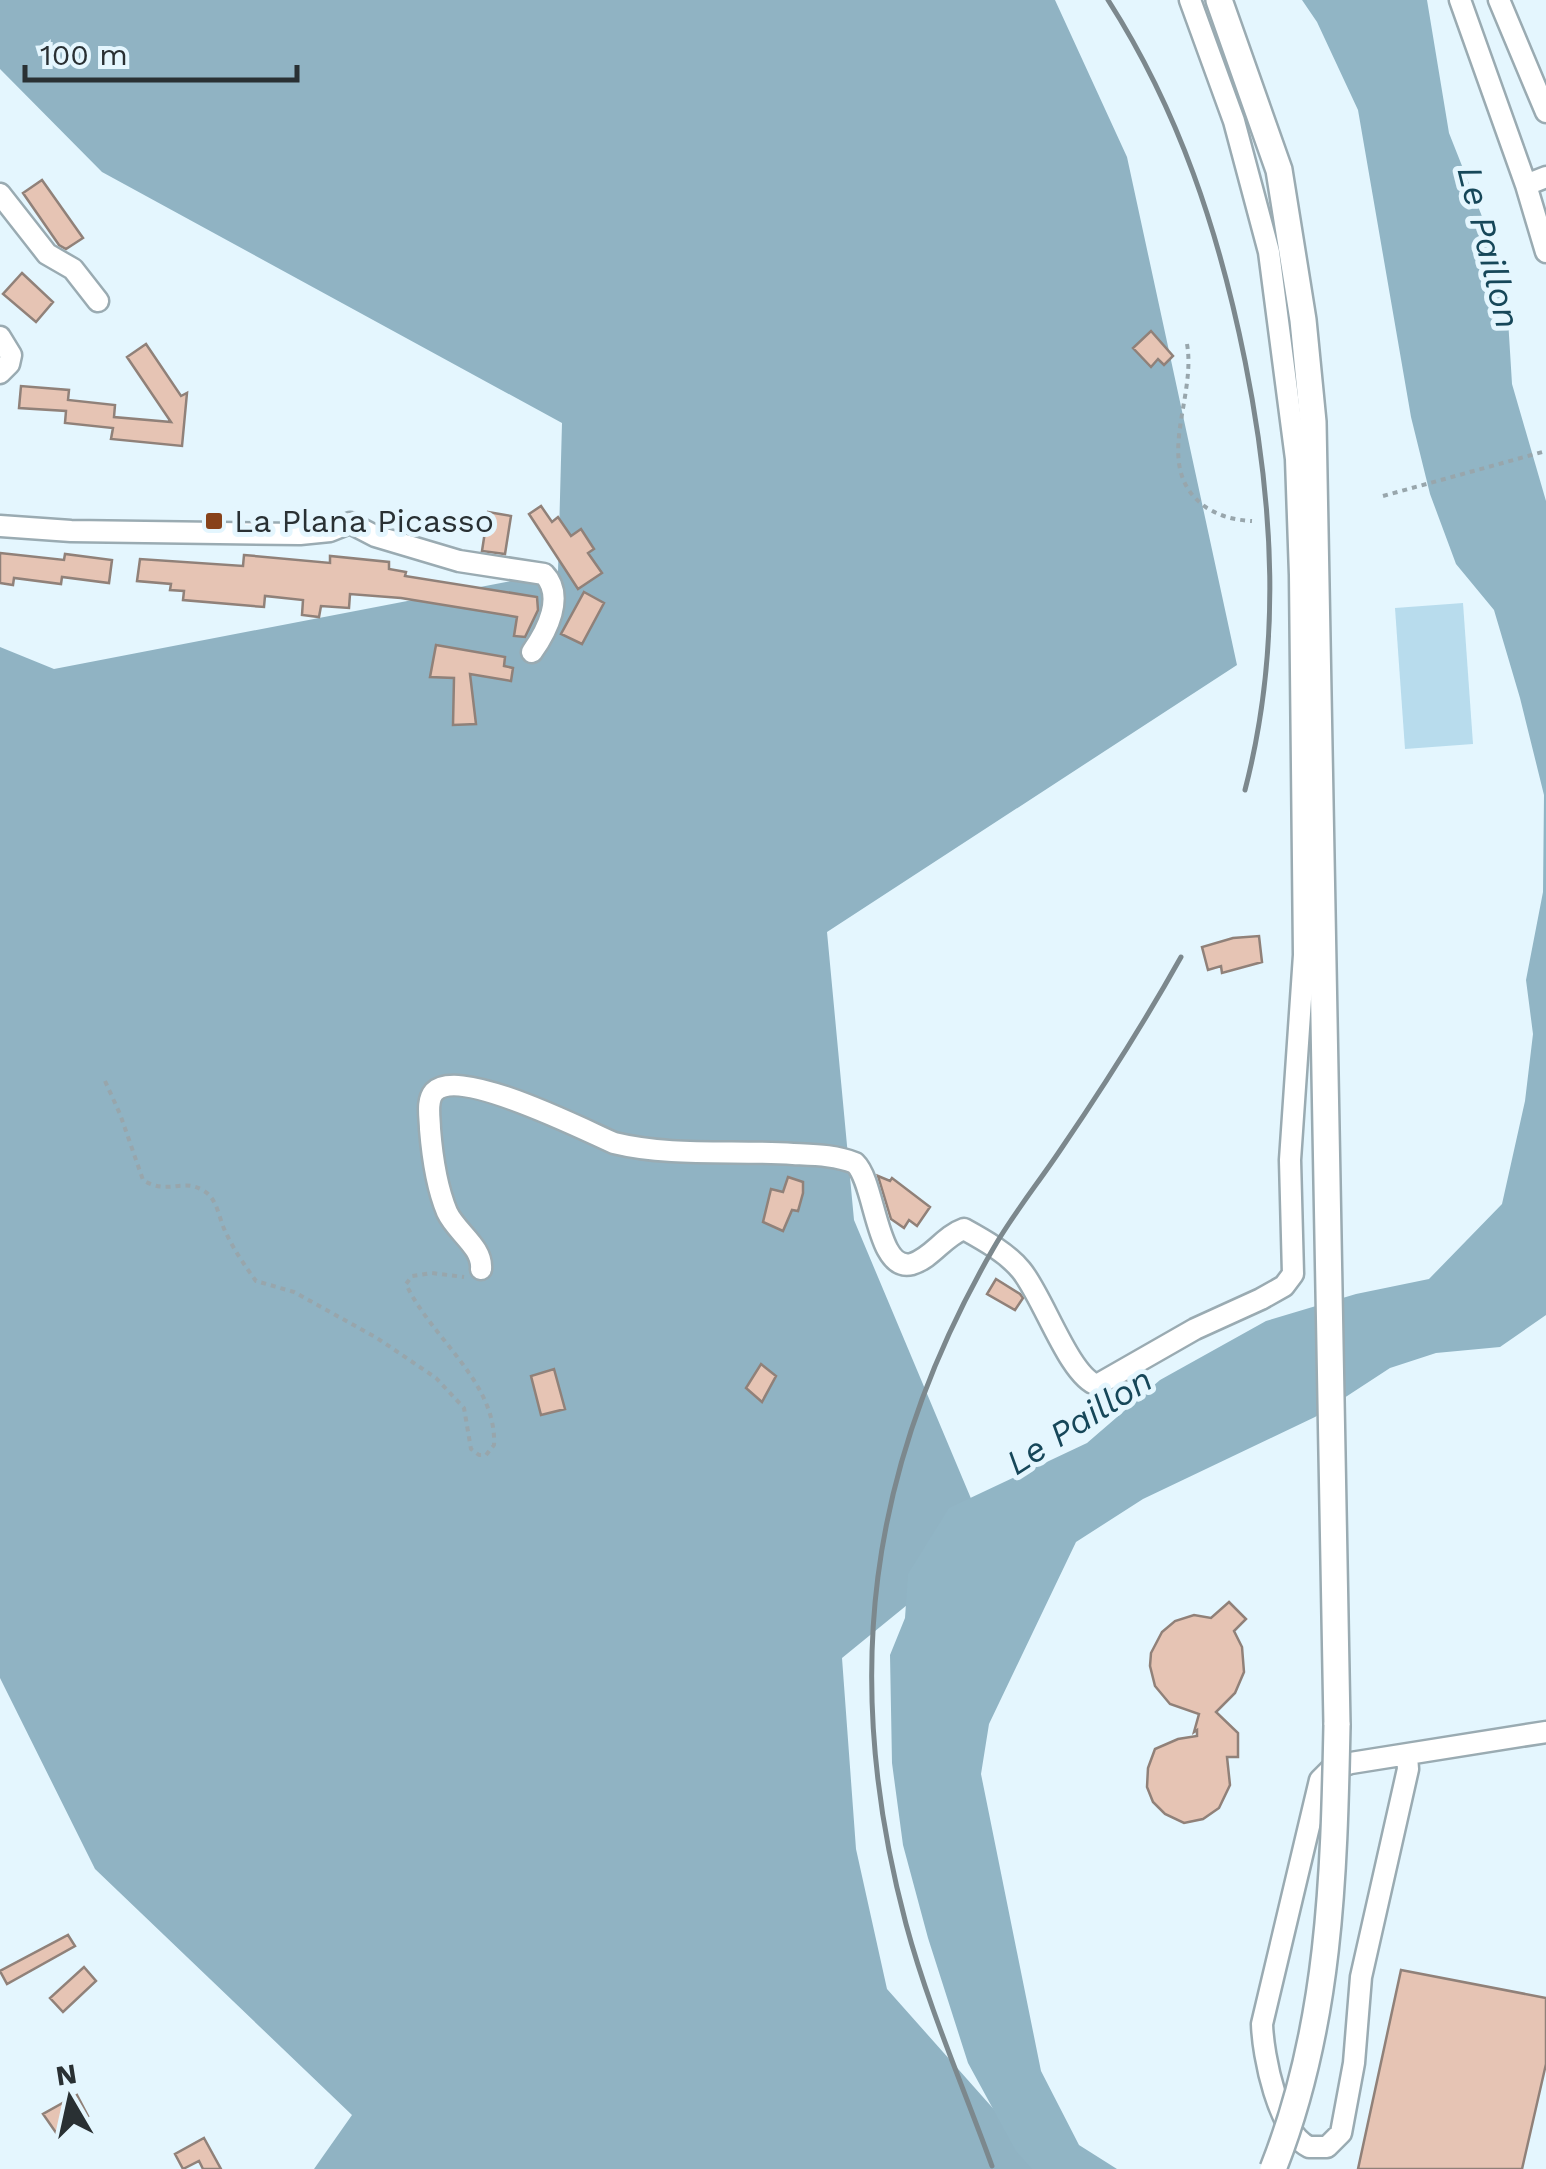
<svg xmlns="http://www.w3.org/2000/svg" width="1546" height="2169" viewBox="0 0 1546 2169" font-family="'Work Sans',sans-serif">
<style>
.green{fill:#b8dced}
.forest{fill:#90b3c3}
.water{fill:#91b5c5}
.building{fill:#e6c4b4;stroke:#908179;stroke-width:2.5}
.lines{fill:none;stroke-linecap:round;stroke-linejoin:round}
.minor-casing{stroke:#9aabb2;stroke-width:25}
.major-casing{stroke:#9aabb2;stroke-width:30}
.path{stroke:#98a6ac;stroke-width:4;stroke-dasharray:5 5;stroke-linecap:butt}
.minor{stroke:#fff;stroke-width:20}
.major{stroke:#fff;stroke-width:25}
.rail{stroke:#7c888d;stroke-width:5}
.major-bridge-casing{stroke:#9aabb2;stroke-width:30;stroke-linecap:butt}
.major-bridge{stroke:#fff;stroke-width:25}
.poi-dot{fill:#88421a;stroke:#e4f6fe;stroke-width:4}
.labels{text-anchor:middle;stroke-width:10;stroke-linejoin:round;paint-order:stroke}
.poi-label{font-size:32px;fill:#293033;stroke:#e4f6fe;text-anchor:start}
.water-label{font-size:35px;font-style:italic;fill:#164759;stroke:#e4f6fe}
</style>
<rect width="100%" height="100%" fill="#e4f6fe"/>
<!-- green -->
<path class="green" d="M 1463,603 L 1473,744 L 1405,749 L 1395,608 Z"/>
<!-- forest -->
<path class="forest" d="M 0,0 L 1055,0 L 1127,157 L 1237,665 L 827,932 L 854,1220 L 988,1539 L 842,1658 L 856,1849 L 887,1989 L 1047,2169 L 314,2169 L 352,2115 L 95,1869 L 0,1678 L 0,647 L 54,669 L 558,572 L 562,423 L 102,172 L 0,69 Z"/>
<!-- water -->
<path class="water" d="M 1302,0 L 1427,0 L 1449,133 L 1483,219 L 1508,319 L 1512,384 L 1546,501 L 1546,1315 L 1500,1347 L 1436,1353 L 1390,1368 L 1315,1417 L 1143,1499 L 1076,1542 L 989,1724 L 981,1774 L 1041,2071 L 1079,2145 L 1117,2169 L 1032,2169 L 1016,2151 L 968,2063 L 928,1938 L 903,1845 L 892,1763 L 890,1655 L 905,1618 L 908,1574 L 949,1508 L 1087,1443 L 1160,1380 L 1266,1321 L 1356,1294 L 1429,1279 L 1502,1204 L 1525,1101 L 1533,1034 L 1526,980 L 1543,892 L 1544,795 L 1520,698 L 1494,610 L 1456,564 L 1430,494 L 1411,417 L 1358,110 L 1317,22 Z"/>
<!-- building -->
<path class="building" d="M 42,180 L 83,238 L 66,249 L 59,245 L 23,193 Z
M 22,273 L 53,302 L 36,322 L 3,294 Z
M 1151,331 L 1173,356 L 1164,365 L 1158,359 L 1151,367 L 1133,348 Z
M 146,344 L 181,396 L 187,393 L 182,446 L 111,439 L 113,428 L 65,423 L 66,411 L 19,408 L 21,386 L 69,390 L 68,400 L 115,405 L 114,417 L 171,422 L 127,357 Z
M 541,506 L 552,522 L 558,517 L 571,536 L 581,529 L 594,549 L 588,553 L 602,573 L 578,589 L 529,514 Z
M 488,512 L 511,516 L 505,554 L 482,551 Z
M 0,553 L 64,560 L 65,554 L 112,560 L 109,583 L 62,577 L 61,584 L 14,578 L 13,585 L 0,583 Z
M 244,555 L 330,563 L 330,556 L 389,562 L 389,569 L 406,572 L 405,576 L 537,597 L 538,610 L 525,637 L 514,636 L 517,617 L 401,598 L 350,594 L 349,608 L 321,606 L 319,617 L 302,615 L 303,600 L 265,596 L 264,607 L 183,600 L 184,591 L 170,590 L 171,584 L 137,581 L 140,559 L 243,566 Z
M 584,592 L 604,603 L 582,644 L 561,634 Z
M 436,645 L 505,657 L 504,666 L 513,668 L 511,681 L 470,674 L 476,724 L 453,725 L 454,678 L 430,677 Z
M 1259,936 L 1262,962 L 1222,973 L 1221,966 L 1208,970 L 1202,947 L 1233,938 Z
M 878,1176 L 890,1181 L 892,1178 L 930,1207 L 917,1226 L 909,1220 L 904,1228 L 891,1219 Z
M 788,1177 L 803,1182 L 803,1193 L 798,1211 L 792,1210 L 783,1231 L 763,1222 L 771,1189 L 783,1192 Z
M 996,1279 L 1020,1294 L 1023,1298 L 1015,1310 L 987,1294 Z
M 761,1364 L 776,1376 L 762,1402 L 746,1388 Z
M 554,1369 L 565,1409 L 541,1415 L 531,1376 Z
M 1229,1602 L 1246,1619 L 1234,1631 L 1242,1647 L 1244,1672 L 1235,1693 L 1216,1712 L 1238,1733 L 1238,1757 L 1227,1757 L 1230,1785 L 1219,1808 L 1203,1819 L 1184,1823 L 1165,1814 L 1153,1802 L 1147,1787 L 1148,1768 L 1155,1749 L 1178,1739 L 1197,1736 L 1197,1730 L 1194,1732 L 1199,1714 L 1170,1704 L 1155,1686 L 1150,1666 L 1151,1653 L 1162,1632 L 1175,1621 L 1194,1615 L 1211,1618 Z
M 68,1935 L 75,1946 L 7,1984 L 0,1971 Z
M 84,1967 L 96,1981 L 63,2012 L 50,1998 Z
M 1401,1970 L 1546,1998 L 1546,2064 L 1522,2169 L 1358,2169 Z
M 77,2095 L 88,2116 L 59,2137 L 43,2114 Z
M 204,2138 L 221,2169 L 203,2169 L 199,2161 L 183,2169 L 175,2154 Z"/>
<g class="lines">
<!-- minor casing -->
<g class="minor-casing">
<path id="minor" d="M 1460,0 L 1526,185 L 1546,252
M 1499,0 L 1546,112
M 1526,185 L 1546,177
M 0,194 L 47,254 L 73,269 L 98,301
M 0,337 L 11,355 L 9,364 L 0,373
M 0,526 L 71,531 L 300,534 L 330,531 L 350,523 L 375,536 L 459,561 L 544,574 C 565,596 547,631 532,652
M 481,1269 C 483,1247 456,1232 447,1212 C 437,1188 432,1154 430,1129 C 430,1118 426,1101 434,1092 C 459,1066 584,1130 614,1143 C 671,1157 735,1150 793,1154 C 814,1155 835,1155 855,1163 C 876,1183 876,1273 912,1264 C 932,1258 944,1236 964,1229 C 984,1240 1007,1253 1021,1270 C 1043,1296 1069,1376 1097,1385 L 1195,1329 L 1261,1299 L 1284,1286 L 1293,1274 L 1290,1160 L 1304,955 L 1300,575 L 1296,459 L 1269,252 L 1234,121 L 1190,0
M 1407,1756 L 1408,1769 L 1361,1977 L 1354,2063 L 1341,2133 L 1327,2147 L 1309,2147 C 1278,2132 1263,2056 1262,2024 L 1320,1780 L 1330,1770 L 1351,1763 L 1546,1732"/>
</g>
<!-- major casing -->
<g class="major-casing">
<path id="major" d="M 1219,0 L 1279,170 L 1303,320 L 1313,422 L 1337,1725"/>
</g>
<!-- path -->
<path class="path" d="M 1187,344 C 1197,400 1150,469 1207,508 C 1222,517 1235,520 1252,521
M 1383,496 L 1546,451
M 105,1081 L 120,1114 L 143,1180 C 168,1196 182,1177 204,1191 C 218,1199 219,1220 226,1233 C 234,1250 245,1266 256,1281 L 294,1292 L 377,1338 L 436,1378 L 464,1408 L 471,1449 L 479,1455 L 486,1455 L 494,1445 C 497,1382 431,1338 406,1284 L 412,1276 L 432,1273 L 464,1277"/>
<!-- minor -->
<use href="#minor" class="minor"/>
<!-- major -->
<use href="#major" class="major"/>
<!-- rail -->
<path class="rail" d="M 1108,0 C 1179,111 1219,232 1245,361 C 1274,505 1282,647 1245,790
M 992,2166 C 963,2086 928,2006 906,1924 C 841,1680 867,1468 993,1249 C 1013,1214 1039,1182 1061,1149 C 1104,1086 1144,1023 1181,957"/>
<!-- major-bridge casing -->
<g class="major-bridge-casing">
<path id="major-bridge" d="M 1273,2169 C 1330,2026 1334,1876 1337,1725"/>
</g>
<!-- major-bridge -->
<use href="#major-bridge" class="major-bridge"/>
</g>
<!-- markers -->
<rect class="poi-dot" x="204" y="511" width="20" height="20" rx="5"/>
<g class="labels">
<!-- poi labels -->
<g class="poi-label">
<text x="234" y="532">La Plana Picasso</text>
</g>
<!-- water labels -->
<g class="water-label">
<text transform="translate(1489 247) rotate(76)" y="12">Le Paillon</text>
<text transform="translate(1079 1421) rotate(-33)" y="12">Le Paillon</text>
</g>
</g>
<!-- north arrow -->
<g transform="translate(70 2099) rotate(351)" stroke="#e4f6fe" stroke-width="8" paint-order="stroke">
<path d="M0-8L18 38L0 25L-18 38Z" fill="#293033"/>
<text y="-15" font-size="28" font-weight="bold" text-anchor="middle" fill="#293033">N</text>
</g>
<!-- scale -->
<path d="M25 65v15h272v-15" fill="none" stroke="#293033" stroke-width="5"/>
<text x="40" y="65" font-size="30" fill="#293033" stroke="#e4f6fe" stroke-width="8" paint-order="stroke">100 m</text>
</svg>
